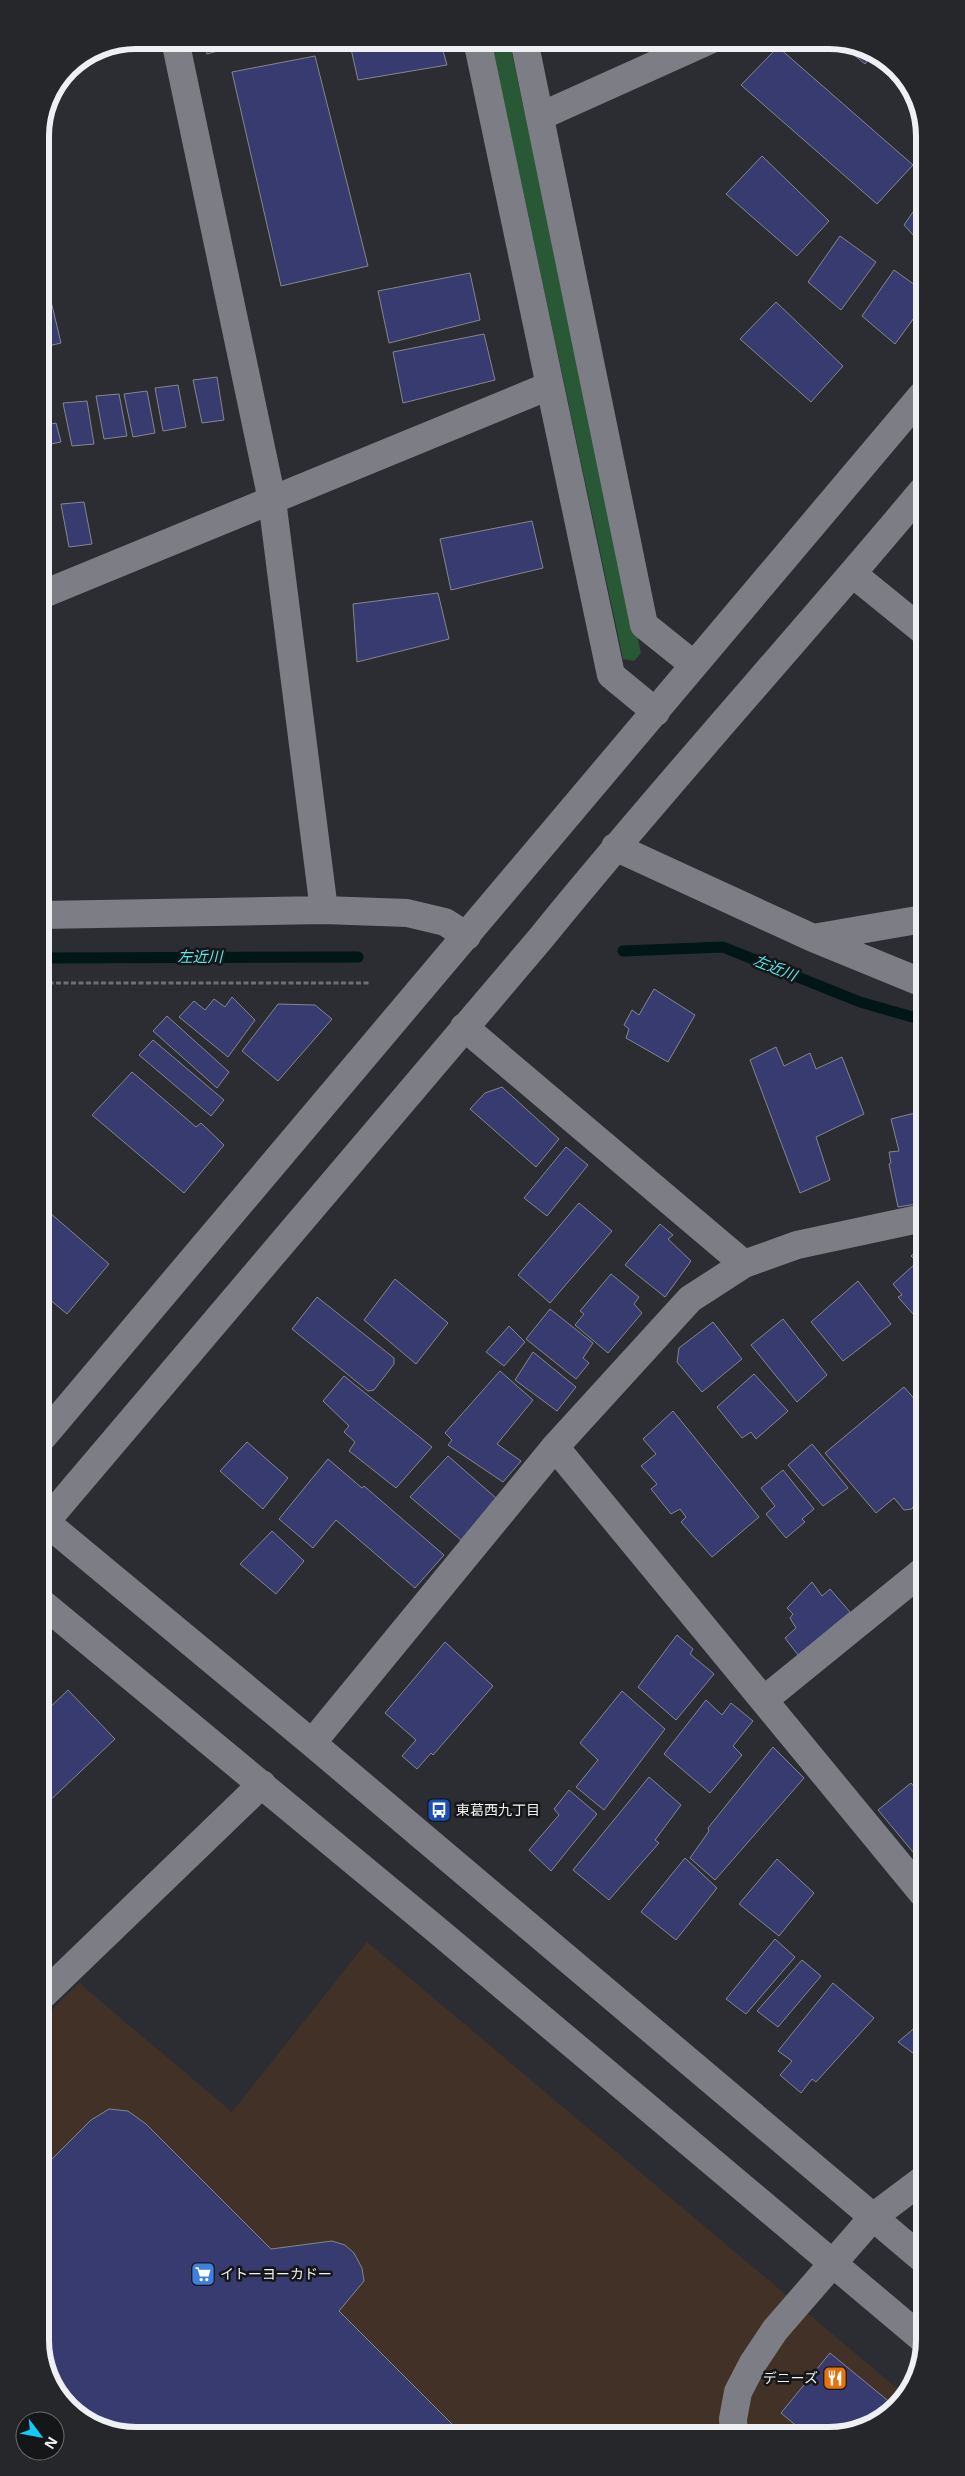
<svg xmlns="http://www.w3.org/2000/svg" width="965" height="2476" viewBox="0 0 965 2476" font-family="'Open Sans','Noto Sans JP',sans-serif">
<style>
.commercial{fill:#423127}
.green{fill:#285836}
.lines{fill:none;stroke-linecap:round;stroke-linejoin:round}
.stream{stroke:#001617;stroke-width:11}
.building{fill:#373b6f;stroke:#85868d}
.path{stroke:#6e6f74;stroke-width:3;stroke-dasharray:5 2.5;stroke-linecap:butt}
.minor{stroke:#7d7e85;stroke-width:28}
.labels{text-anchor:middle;stroke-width:5;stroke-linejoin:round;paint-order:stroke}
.poi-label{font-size:14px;fill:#eff0f4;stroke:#151618;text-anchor:start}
.water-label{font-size:15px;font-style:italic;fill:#5ee7e8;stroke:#151618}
.rim{fill:none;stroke:#eff0f4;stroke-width:6}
</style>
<rect width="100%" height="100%" fill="#2c2d33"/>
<!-- commercial -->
<path class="commercial" d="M 367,1942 L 906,2396 L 905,2399 L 854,2433 L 129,2436 L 77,2416 L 43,2365 L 43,2019 L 79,1983 L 232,2112 Z"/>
<!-- green -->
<path class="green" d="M 491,40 L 509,40 L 641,653 L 634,661 L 623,659 Z"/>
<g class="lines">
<!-- stream -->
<path class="stream" d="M 623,951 L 723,947 L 860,1002 L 923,1020
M 41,958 L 358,957"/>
</g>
<!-- building -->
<path class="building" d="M 204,40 L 257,40 L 207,54 Z
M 349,40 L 440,40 L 447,65 L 358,80 Z
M 836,40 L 872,54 L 865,64 Z
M 778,47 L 913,165 L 877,204 L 741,85 Z
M 315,56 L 368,266 L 281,286 L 232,72 Z
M 762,156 L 829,221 L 797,256 L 726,194 Z
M 922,199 L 922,245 L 904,225 Z
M 840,236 L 876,262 L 841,310 L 808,282 Z
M 894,270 L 922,290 L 922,307 L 895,344 L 862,316 Z
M 470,273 L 480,320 L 389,343 L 378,291 Z
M 50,297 L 61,343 L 40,348 L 40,298 Z
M 776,302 L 843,366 L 811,402 L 740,339 Z
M 484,334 L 495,380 L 403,403 L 393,352 Z
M 217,377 L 224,420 L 202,423 L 193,380 Z
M 178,385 L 186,427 L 163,431 L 155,388 Z
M 147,391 L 155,433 L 133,437 L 124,394 Z
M 119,394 L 127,436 L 104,439 L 96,396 Z
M 87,401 L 94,444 L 72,446 L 63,403 Z
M 56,423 L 61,442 L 41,446 L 41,426 Z
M 84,502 L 92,544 L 69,547 L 61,504 Z
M 41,521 L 45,538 L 41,539 Z
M 532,521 L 543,568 L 451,590 L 440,539 Z
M 41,558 L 46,576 L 41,577 Z
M 438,593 L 449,639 L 357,662 L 353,604 Z
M 654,989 L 695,1015 L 668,1062 L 626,1038 L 629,1029 L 624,1025 L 632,1010 L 639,1015 Z
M 232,997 L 255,1020 L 228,1057 L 179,1017 L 194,1001 L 205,1010 L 214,999 L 225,1007 Z
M 278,1004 L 315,1005 L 332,1019 L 278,1081 L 242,1051 Z
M 167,1016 L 229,1072 L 217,1088 L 153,1031 Z
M 153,1040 L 224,1100 L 211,1116 L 139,1055 Z
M 776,1047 L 784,1066 L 810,1053 L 816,1069 L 842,1057 L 864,1114 L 816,1137 L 830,1180 L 800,1193 L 750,1060 Z
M 132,1072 L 196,1127 L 201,1123 L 224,1145 L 184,1193 L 92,1115 Z
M 502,1087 L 559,1139 L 536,1167 L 470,1109 L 485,1093 Z
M 923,1111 L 923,1203 L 898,1207 L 889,1164 L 891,1163 L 889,1152 L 899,1151 L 891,1119 Z
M 566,1147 L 588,1165 L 547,1216 L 524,1198 Z
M 579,1203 L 612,1231 L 550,1303 L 518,1275 Z
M 42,1206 L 109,1264 L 67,1314 L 42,1293 Z
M 660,1224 L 673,1235 L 668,1239 L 691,1261 L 665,1297 L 625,1265 Z
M 923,1245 L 923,1308 L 914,1315 L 898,1297 L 902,1295 L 893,1284 L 917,1262 L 911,1256 Z
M 611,1274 L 639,1297 L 634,1304 L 642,1313 L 608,1353 L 575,1325 L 584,1314 L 580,1311 Z
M 395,1279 L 448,1323 L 416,1364 L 364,1320 Z
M 858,1281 L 891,1324 L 843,1361 L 811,1322 Z
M 317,1297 L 394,1358 L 394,1364 L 374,1390 L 368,1391 L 292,1329 Z
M 550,1309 L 593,1343 L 583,1358 L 589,1363 L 576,1379 L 526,1339 Z
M 783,1319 L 827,1375 L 797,1402 L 751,1345 Z
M 713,1322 L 742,1359 L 702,1392 L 677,1362 L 679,1348 Z
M 509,1326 L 525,1342 L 504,1366 L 486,1352 Z
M 533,1352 L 576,1387 L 557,1411 L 515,1380 Z
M 500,1371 L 533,1400 L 497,1444 L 521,1461 L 503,1482 L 448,1445 L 452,1440 L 445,1433 Z
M 754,1374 L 788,1411 L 756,1439 L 751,1432 L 742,1438 L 717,1407 Z
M 344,1376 L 432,1447 L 396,1488 L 349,1451 L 355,1442 L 344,1432 L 349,1426 L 323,1401 Z
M 904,1387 L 924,1410 L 924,1484 L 913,1494 L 917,1499 L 912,1509 L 904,1510 L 894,1498 L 876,1513 L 825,1453 Z
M 673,1411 L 759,1517 L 712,1557 L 681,1522 L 686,1517 L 680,1509 L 671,1514 L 651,1489 L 657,1484 L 641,1466 L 656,1454 L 643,1439 Z
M 247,1442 L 288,1478 L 263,1509 L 220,1471 Z
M 812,1444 L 848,1488 L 823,1506 L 788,1465 Z
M 448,1456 L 496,1498 L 461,1540 L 410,1497 Z
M 328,1459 L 362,1488 L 364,1486 L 444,1555 L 415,1588 L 336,1520 L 313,1548 L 279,1519 Z
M 783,1470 L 814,1509 L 802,1519 L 805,1522 L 786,1538 L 766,1514 L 775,1506 L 761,1488 Z
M 272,1531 L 304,1561 L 276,1594 L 240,1564 Z
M 812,1582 L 822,1596 L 830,1589 L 850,1612 L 798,1655 L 785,1638 L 796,1628 L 790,1618 L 793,1614 L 787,1608 Z
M 677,1635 L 693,1649 L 690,1654 L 714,1674 L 676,1720 L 638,1687 Z
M 445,1642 L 493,1686 L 433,1755 L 431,1753 L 417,1769 L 402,1756 L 416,1740 L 385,1713 Z
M 68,1690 L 115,1739 L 43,1807 L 42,1715 Z
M 622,1691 L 665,1729 L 604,1810 L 576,1787 L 598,1760 L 580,1743 Z
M 706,1700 L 722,1715 L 731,1703 L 753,1721 L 733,1746 L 742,1755 L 710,1793 L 664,1754 Z
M 773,1747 L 804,1778 L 715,1880 L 690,1858 L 709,1831 L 708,1828 Z
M 649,1777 L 681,1805 L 655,1840 L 659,1843 L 609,1900 L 573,1870 Z
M 911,1783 L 924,1800 L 923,1864 L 878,1810 Z
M 569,1790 L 597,1814 L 551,1871 L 529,1850 L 559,1815 L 554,1809 Z
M 685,1858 L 717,1888 L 676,1940 L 641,1912 Z
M 777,1859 L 814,1893 L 779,1936 L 739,1904 Z
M 775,1939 L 795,1957 L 746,2014 L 726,1999 Z
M 802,1960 L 821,1976 L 778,2027 L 757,2011 Z
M 833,1983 L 874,2018 L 816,2082 L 812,2079 L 801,2093 L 780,2075 L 792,2061 L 778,2051 Z
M 925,2019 L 925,2062 L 898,2042 Z
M 109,2109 L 128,2111 L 146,2124 L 271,2249 L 332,2241 L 345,2245 L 354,2253 L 362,2268 L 364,2281 L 339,2311 L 462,2434 L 129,2436 L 77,2416 L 43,2365 L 43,2168 L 91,2120 Z
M 830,2353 L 892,2404 L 884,2413 L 854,2433 L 805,2433 L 781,2413 Z"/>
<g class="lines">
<!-- path -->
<path class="path" d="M 41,983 L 371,983"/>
<!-- minor -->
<path class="minor" d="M 175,40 L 272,500 L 324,910
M 477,40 L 611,675 L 656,712
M 524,40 L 644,625 L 694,665
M 541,116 L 710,40
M 853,574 L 922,630
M 41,595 L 549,386
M 615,847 L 813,938 L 923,983
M 41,915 L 324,910 L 407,913 L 445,922 L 467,936
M 813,938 L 923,919
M 464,1027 L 744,1264
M 42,1438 L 922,395
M 555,1447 L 924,1895
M 42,1519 L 312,1743 L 925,2261
M 42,1526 L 541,938 C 664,786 797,641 922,491
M 42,1603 L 438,1931 L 925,2341
M 764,1700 L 924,1570
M 312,1743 L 555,1447 L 690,1299 L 744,1264 L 797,1245 L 923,1218
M 43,1995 L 262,1784
M 734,2433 L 733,2419 L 738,2392 L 753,2363 L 775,2330 L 873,2217 L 925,2178"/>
</g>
<!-- icons -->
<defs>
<g id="bus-square" transform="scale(1.25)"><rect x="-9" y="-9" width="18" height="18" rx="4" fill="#1a4fb4" stroke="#151618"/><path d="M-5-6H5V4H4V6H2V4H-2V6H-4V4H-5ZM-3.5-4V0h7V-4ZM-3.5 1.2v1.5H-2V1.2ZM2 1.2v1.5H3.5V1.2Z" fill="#fff"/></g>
<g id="supermarket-square" transform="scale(1.25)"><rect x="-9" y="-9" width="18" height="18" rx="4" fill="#3f7fe0" stroke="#151618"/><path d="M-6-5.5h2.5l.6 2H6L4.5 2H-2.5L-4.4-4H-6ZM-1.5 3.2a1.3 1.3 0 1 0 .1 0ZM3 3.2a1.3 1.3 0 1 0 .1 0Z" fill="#fff"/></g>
<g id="restaurant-square" transform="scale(1.25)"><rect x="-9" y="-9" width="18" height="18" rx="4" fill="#e8710a" stroke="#151618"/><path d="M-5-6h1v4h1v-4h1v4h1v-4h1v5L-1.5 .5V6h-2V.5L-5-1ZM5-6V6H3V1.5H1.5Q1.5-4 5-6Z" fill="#fff"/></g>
</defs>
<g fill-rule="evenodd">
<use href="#bus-square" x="439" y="1810"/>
<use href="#supermarket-square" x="203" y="2274"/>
<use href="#restaurant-square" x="835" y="2378"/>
</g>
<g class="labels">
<!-- poi labels -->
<g class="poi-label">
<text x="456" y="1815">東葛西九丁目</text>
<text x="220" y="2279">イトーヨーカドー</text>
<text x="818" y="2383" text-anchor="end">デニーズ</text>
</g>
<!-- water labels -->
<g class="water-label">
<text x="200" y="962">左近川</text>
<text transform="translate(775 968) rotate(22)" y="5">左近川</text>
</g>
</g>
<!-- crop -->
<path d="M0 0H965V2476H0ZM136 49H829A87 87 0 0 1 916 136V2340A87 87 0 0 1 829 2427H136A87 87 0 0 1 49 2340V136A87 87 0 0 1 136 49Z" fill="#26272a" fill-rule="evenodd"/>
<path class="rim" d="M136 49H829A87 87 0 0 1 916 136V2340A87 87 0 0 1 829 2427H136A87 87 0 0 1 49 2340V136A87 87 0 0 1 136 49Z"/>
<!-- north arrow -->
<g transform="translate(40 2436) rotate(122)"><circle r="24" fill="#151618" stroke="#6c6d70"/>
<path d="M0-4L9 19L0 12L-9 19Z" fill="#12cafb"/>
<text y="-8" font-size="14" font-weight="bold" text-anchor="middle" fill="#eff0f4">N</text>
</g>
</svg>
